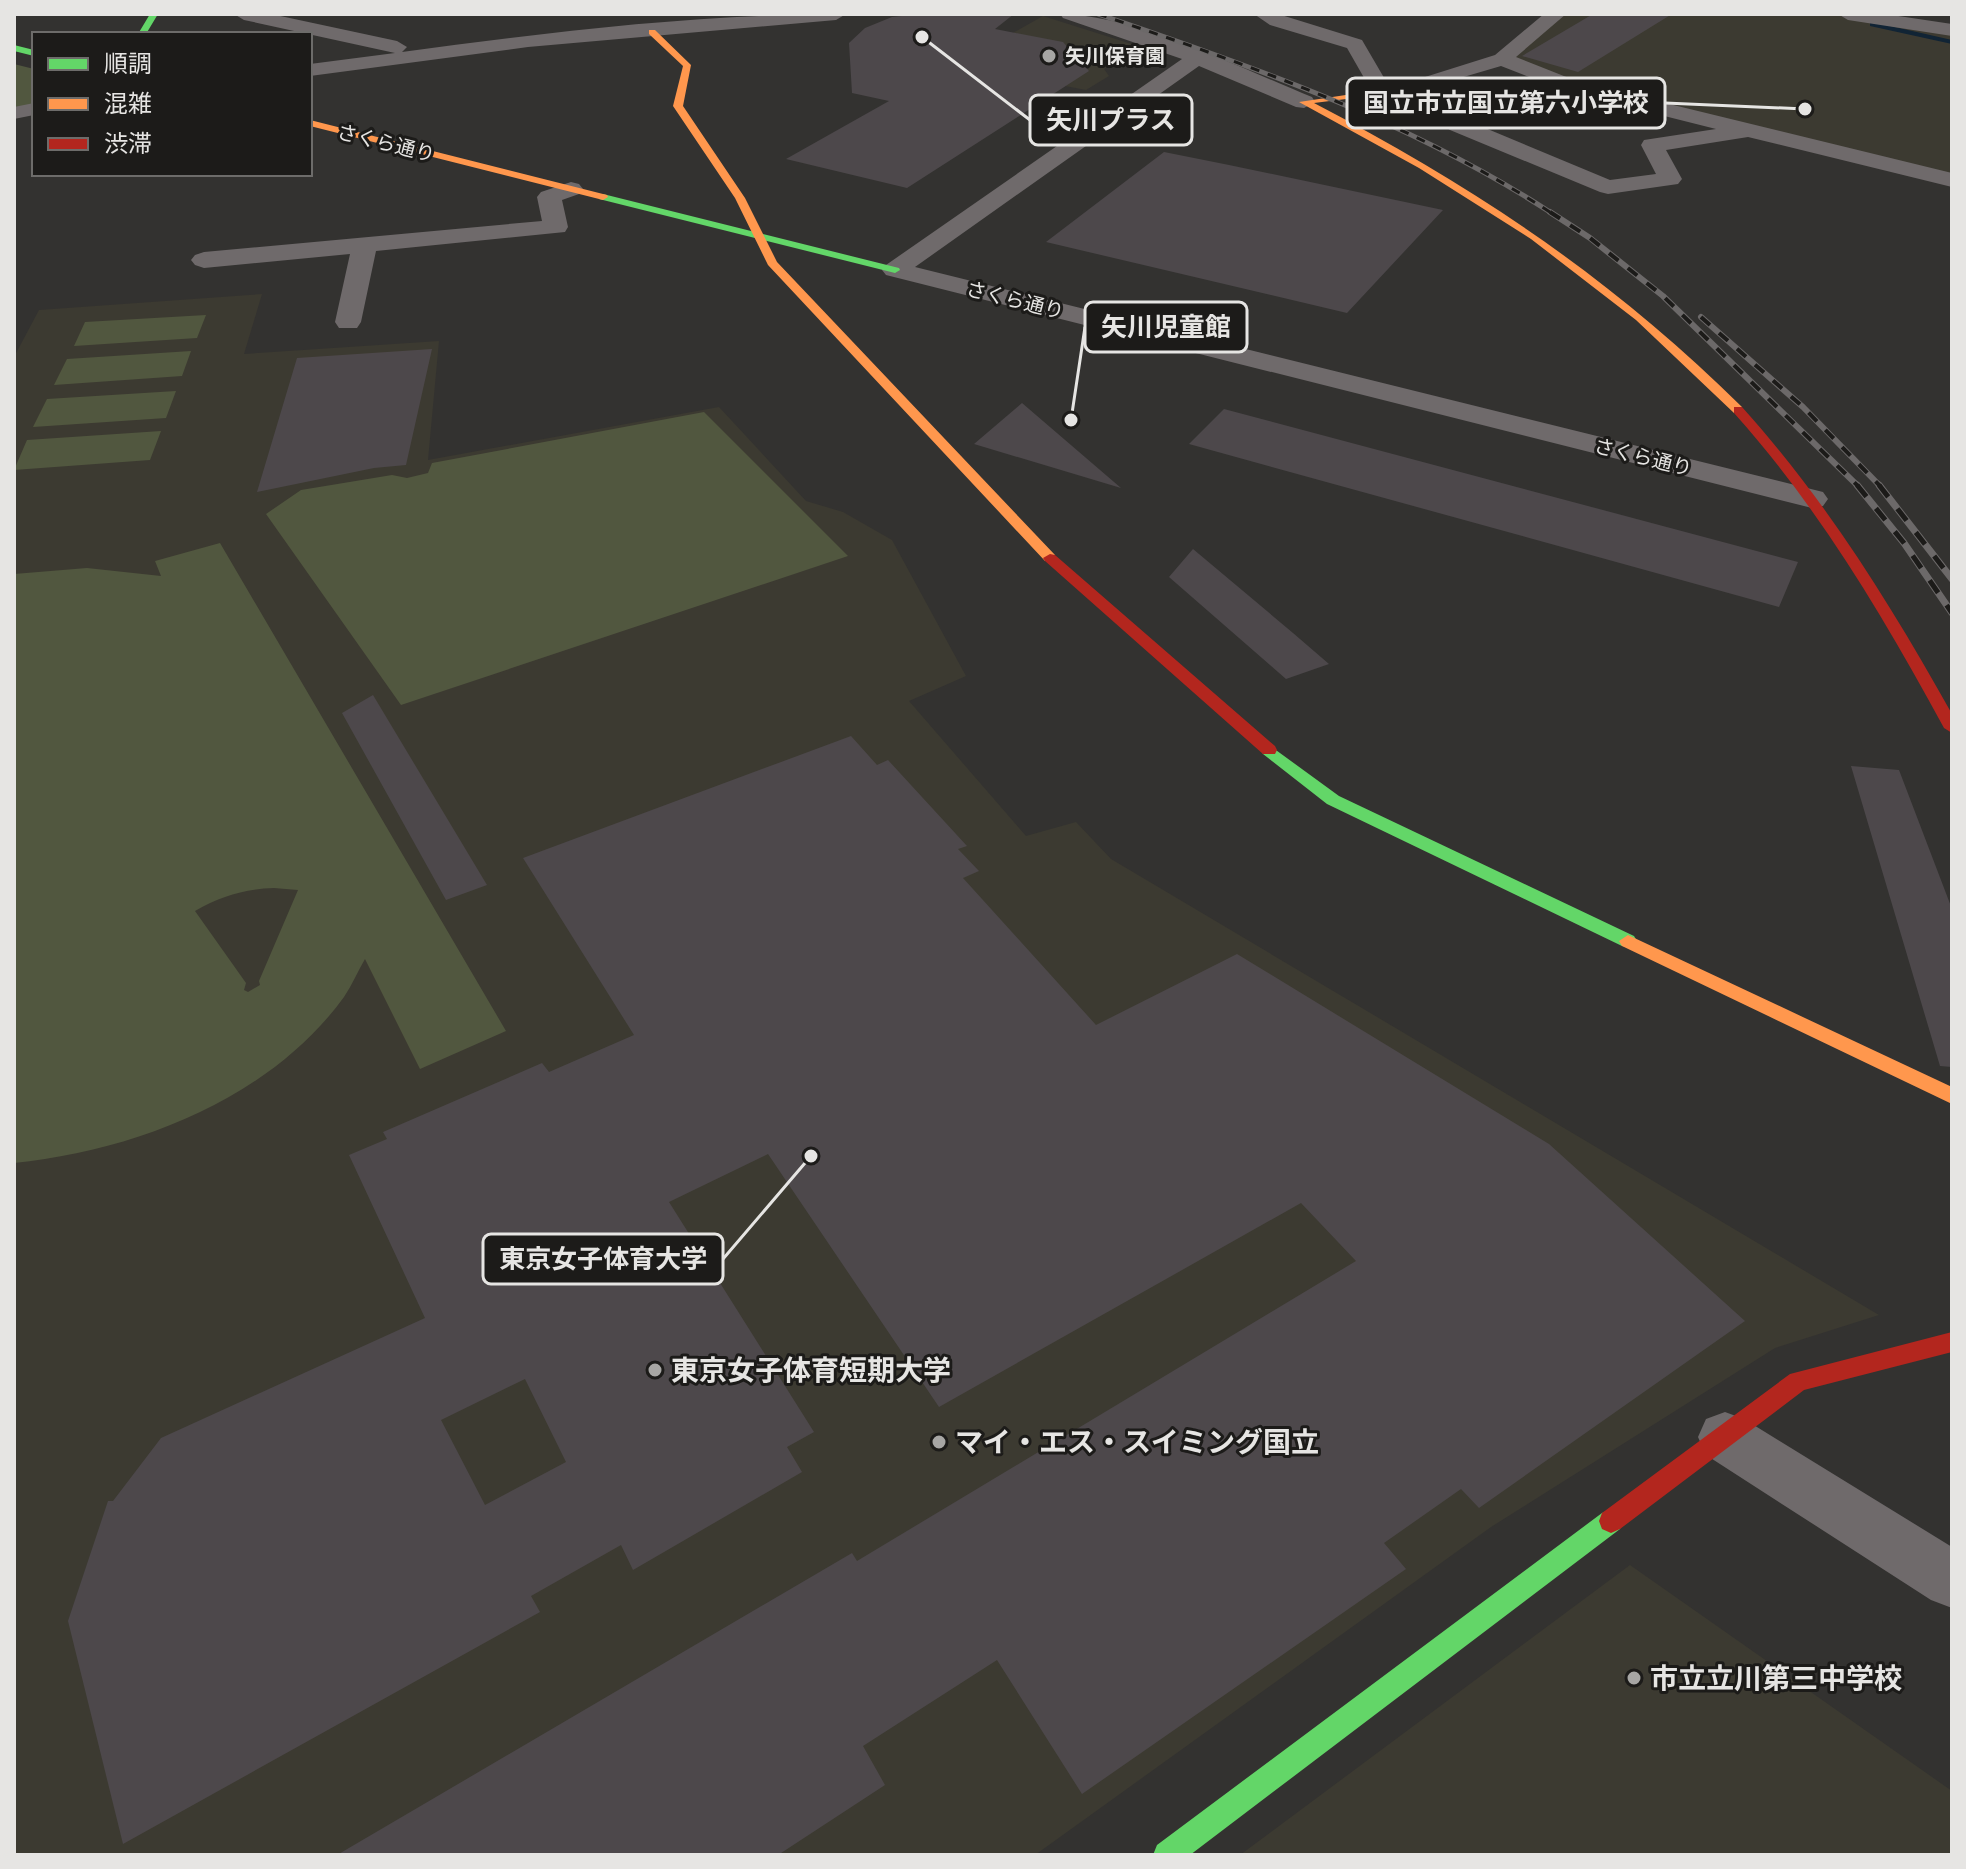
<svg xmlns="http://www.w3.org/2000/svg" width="1966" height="1869" viewBox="0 0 1966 1869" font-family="Karla,'Noto Sans JP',sans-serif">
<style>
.built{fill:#3c3a31}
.green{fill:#51573f;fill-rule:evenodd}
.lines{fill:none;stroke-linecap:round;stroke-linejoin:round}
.stream{fill:#112435;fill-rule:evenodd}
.building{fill:#4d484b;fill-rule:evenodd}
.street{fill:#6f6a6b;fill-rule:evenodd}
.fast{fill:#63d668;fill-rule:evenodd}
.slow{fill:#ff974d;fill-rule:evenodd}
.jam{fill:#b3261e;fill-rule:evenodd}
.rail-far2-casing{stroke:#6c6969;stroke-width:5}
.rail-far1-casing{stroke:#6c6969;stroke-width:6}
.rail-casing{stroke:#6c6969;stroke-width:7}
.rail-far2{stroke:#1c1b19;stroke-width:3;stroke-dasharray:9;stroke-linecap:butt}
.rail-far1{stroke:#1c1b19;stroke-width:4;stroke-dasharray:12;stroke-linecap:butt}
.rail{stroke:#1c1b19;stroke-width:5;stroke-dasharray:15;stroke-linecap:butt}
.poi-dot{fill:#a7a6a4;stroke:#1c1b19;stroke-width:3}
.labels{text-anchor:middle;stroke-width:6;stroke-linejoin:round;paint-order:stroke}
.far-poi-label{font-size:20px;font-weight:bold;fill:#e6e5e3;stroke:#1c1b19;text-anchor:start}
.far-street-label{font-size:20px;fill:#e6e5e3;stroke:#1c1b19}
.near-poi-label{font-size:28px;font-weight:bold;fill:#e6e5e3;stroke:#1c1b19;text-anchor:start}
.leader{fill:none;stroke:#e6e5e3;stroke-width:3}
.callout-dot{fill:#e6e5e3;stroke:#1c1b19;stroke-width:3}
.callout{fill:#1c1b19;stroke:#e6e5e3;stroke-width:3}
.callout-label{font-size:26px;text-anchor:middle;font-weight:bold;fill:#e6e5e3}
</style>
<rect width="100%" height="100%" fill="#333230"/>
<!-- built -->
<path class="built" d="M 1556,14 L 1848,14 L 1952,30 L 1952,180 L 1745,131 L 1502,59 Z
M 1043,16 L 1141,47 L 1104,69 L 1109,76 L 1086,90 L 956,65 Z
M 262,294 L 244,354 L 439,341 L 428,460 L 719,407 L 806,501 L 843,512 L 892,540 L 966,676 L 909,701 L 1026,836 L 1076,822 L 1111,859 L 1879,1315 L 1775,1348 L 1491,1527 L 1035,1855 L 14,1855 L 14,357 L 39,310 Z
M 1630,1565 L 1952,1791 L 1952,1855 L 1240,1855 Z"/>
<!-- green -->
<path class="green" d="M 14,64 L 34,69 L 34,105 L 14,109 Z
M 206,315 L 197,338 L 74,346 L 85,322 Z
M 191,351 L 182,376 L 54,385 L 67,359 Z
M 176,391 L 166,418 L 33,427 L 47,399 Z
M 704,412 L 848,556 L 401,705 L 266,514 L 301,490 L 392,475 L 407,478 L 428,473 L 432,463 Z
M 161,431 L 150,460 L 14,470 L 27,440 Z
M 220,543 L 506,1031 L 420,1069 L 365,959 C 358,971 352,985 344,997 C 270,1099 135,1151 14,1163 L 14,574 L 87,568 L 161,576 L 155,561 ZM 274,888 L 298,890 L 259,981 L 260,985 L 248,992 L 244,990 L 246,983 L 195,911 C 221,896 244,889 274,888 Z"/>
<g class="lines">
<!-- stream -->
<path class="stream" d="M 1870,14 L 1878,14 L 1877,23 L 1952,40 L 1952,44 L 1870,26 Z"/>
</g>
<!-- building -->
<path class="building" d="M 920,14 L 1014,14 L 995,29 L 1063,42 L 1089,71 L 907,188 L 786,159 L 889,101 L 852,93 L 849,43 L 865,28 L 892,17 Z
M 1593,14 L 1672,14 L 1578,72 L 1522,56 Z
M 1164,152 L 1229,165 L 1443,210 L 1347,313 L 1046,242 Z
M 432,349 L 406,465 L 374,468 L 257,492 L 297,358 Z
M 1022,403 L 1121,488 L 974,444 Z
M 1224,409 L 1798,562 L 1779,607 L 1189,444 Z
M 1193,549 L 1293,633 L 1329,664 L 1286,679 L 1169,577 Z
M 373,695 L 487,885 L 446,900 L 342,713 Z
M 851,736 L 877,765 L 888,760 L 967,846 L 958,849 L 979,871 L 963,878 L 1096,1025 L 1237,954 L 1549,1144 L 1745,1321 L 1479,1508 L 1461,1489 L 1384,1543 L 1406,1569 L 1082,1794 L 997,1660 L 863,1746 L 885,1785 L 778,1855 L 337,1855 L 852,1553 L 857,1561 L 1356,1261 L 1301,1203 L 939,1407 L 768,1154 L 669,1202 L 814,1432 L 787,1447 L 802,1472 L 633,1570 L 621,1545 L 531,1596 L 540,1612 L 123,1844 L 68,1621 L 108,1501 L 113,1501 L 161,1438 L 425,1318 L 349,1155 L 387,1139 L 383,1132 L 542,1063 L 549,1072 L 634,1035 L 523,858 ZM 525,1379 L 566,1462 L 485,1505 L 441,1420 Z
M 1851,766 L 1899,770 L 1952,909 L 1952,1067 L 1940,1066 Z"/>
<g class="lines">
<!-- street -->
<path class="street" d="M 234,14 L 271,14 L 397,41 L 407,47 L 402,52 C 549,32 697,14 846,14 L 836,20 L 528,47 L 310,76 L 310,64 L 395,53 L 244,20 Z
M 1060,14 C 1134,14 1242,69 1312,97 L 1315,102 L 1304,108 L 1296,107 L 1199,66 L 915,267 L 1823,492 L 1828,499 L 1823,506 L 1812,508 L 886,275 L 882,270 L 886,265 L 1182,59 L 1063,18 Z
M 1254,14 L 1278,14 L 1362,40 L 1390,88 L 1495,55 L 1544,14 L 1566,14 L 1516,57 L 1579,82 L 1952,173 L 1952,187 L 1748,137 L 1666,150 L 1682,179 L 1678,184 L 1608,194 L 1600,192 L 1450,130 L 1392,94 L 1382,99 L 1375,97 L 1347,48 L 1270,25 ZM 1501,66 L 1565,91 L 1716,129 L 1644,140 L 1641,145 L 1656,174 L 1610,180 L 1466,120 L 1416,91 Z
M 1838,14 L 1885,14 L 1952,24 L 1952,36 L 1848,20 Z
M 34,103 L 34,115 L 14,119 L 14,107 Z
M 571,182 L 579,184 L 583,189 L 579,194 L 562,200 L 568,227 L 565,232 L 376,251 L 361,322 L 357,328 L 339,328 L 335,322 L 350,254 L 204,268 L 195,265 L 191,260 L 195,255 L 204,252 L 542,221 L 537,197 L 541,192 Z
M 1725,1412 L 1744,1419 L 1952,1547 L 1952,1608 L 1931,1600 L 1706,1455 L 1698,1437 L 1706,1419 Z"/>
<!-- fast -->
<path class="fast" d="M 150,14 L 158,14 L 146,34 L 138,34 Z
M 14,45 L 34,50 L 34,56 L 14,51 Z
M 603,194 L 899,268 L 900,270 L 895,273 L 599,199 L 599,195 Z
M 1269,745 L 1339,796 L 1634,936 L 1637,941 L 1628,947 L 1622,946 L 1327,804 L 1263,754 L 1261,750 Z
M 1611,1509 L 1620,1513 L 1623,1521 L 1620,1529 L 1190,1855 L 1153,1855 L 1157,1845 L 1602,1513 Z"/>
<!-- slow -->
<path class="slow" d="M 649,30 L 655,30 L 691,65 L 683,106 L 745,198 L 777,262 L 1055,555 L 1055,561 L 1045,561 L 768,265 L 735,198 L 673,106 L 683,66 L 649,34 Z
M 1399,87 L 1402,92 L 1314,103 C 1478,189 1610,277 1742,407 L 1742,413 L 1734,413 L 1636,320 L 1531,239 L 1419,168 L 1299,102 Z
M 310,120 L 607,195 L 608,197 L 603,200 L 310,126 Z
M 1628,935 L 1952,1087 L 1952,1104 L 1622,946 L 1619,941 Z"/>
<!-- jam -->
<path class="jam" d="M 1734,407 L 1742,407 C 1826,500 1891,605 1952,714 L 1952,733 L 1944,728 C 1883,616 1819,508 1734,413 Z
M 1050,554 L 1055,555 L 1275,746 L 1277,750 L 1275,754 L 1263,754 L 1045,561 L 1043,558 Z
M 1952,1332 L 1952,1352 L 1804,1390 L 1620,1529 L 1611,1533 L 1602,1529 L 1599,1521 L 1602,1513 L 1790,1374 Z"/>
<!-- rail-far2 casing -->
<g class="rail-far2-casing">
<path id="rail-far2" d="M 1098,14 C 1255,67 1414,123 1553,214"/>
</g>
<!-- rail-far1 casing -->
<g class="rail-far1-casing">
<path id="rail-far1" d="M 1550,212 L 1590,238 L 1663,296 L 1859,487
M 1701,317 L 1803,407 L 1881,487"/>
</g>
<!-- rail casing -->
<g class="rail-casing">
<path id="rail" d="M 1857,485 L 1904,543 L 1952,613
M 1879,485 L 1952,579"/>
</g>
<!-- rail-far2 -->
<use href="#rail-far2" class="rail-far2"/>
<!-- rail-far1 -->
<use href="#rail-far1" class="rail-far1"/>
<!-- rail -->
<use href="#rail" class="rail"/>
</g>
<!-- markers -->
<g class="poi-dot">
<circle cx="1049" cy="56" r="8"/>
<circle cx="655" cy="1370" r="8"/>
<circle cx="939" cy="1442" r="8"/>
<circle cx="1634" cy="1678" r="8"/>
</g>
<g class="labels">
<!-- far-poi labels -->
<g class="far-poi-label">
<text x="1065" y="63">矢川保育園</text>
</g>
<!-- far-street labels -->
<g class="far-street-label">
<text transform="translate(386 143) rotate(14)" y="7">さくら通り</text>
<text transform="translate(1015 300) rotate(14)" y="7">さくら通り</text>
<text transform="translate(1643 457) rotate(14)" y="7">さくら通り</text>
</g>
<!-- near-poi labels -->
<g class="near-poi-label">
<text x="671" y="1380">東京女子体育短期大学</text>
<text x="955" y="1452">マイ・エス・スイミング国立</text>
<text x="1650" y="1688">市立立川第三中学校</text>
</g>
</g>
<!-- callouts -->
<path class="leader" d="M1805 109L1665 103M922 37L1030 120M1071 420L1085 327M811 1156L723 1259"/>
<g class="callout-dot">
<circle cx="1805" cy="109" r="8"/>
<circle cx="922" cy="37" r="8"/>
<circle cx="1071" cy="420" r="8"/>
<circle cx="811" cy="1156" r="8"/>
</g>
<g class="callout">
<rect x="1347" y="78" width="318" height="50" rx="8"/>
<rect x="1030" y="95" width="162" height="50" rx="8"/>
<rect x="1085" y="302" width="162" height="50" rx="8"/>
<rect x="483" y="1234" width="240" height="50" rx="8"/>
</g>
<g class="callout-label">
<text x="1506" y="112">国立市立国立第六小学校</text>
<text x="1111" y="129">矢川プラス</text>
<text x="1166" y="336">矢川児童館</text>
<text x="603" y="1268">東京女子体育大学</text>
</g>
<!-- border -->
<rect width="1966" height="1869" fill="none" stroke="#e6e5e3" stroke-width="32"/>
<!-- legend -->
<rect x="32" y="32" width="280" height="144" fill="#1c1b19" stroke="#6d6c6a" stroke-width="2"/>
<rect x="48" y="58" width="40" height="12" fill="#63d668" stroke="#6d6c6a" stroke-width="2"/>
<text x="104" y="72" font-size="24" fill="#e6e5e3">順調</text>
<rect x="48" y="98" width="40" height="12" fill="#ff974d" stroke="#6d6c6a" stroke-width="2"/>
<text x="104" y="112" font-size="24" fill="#e6e5e3">混雑</text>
<rect x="48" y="138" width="40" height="12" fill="#b3261e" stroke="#6d6c6a" stroke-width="2"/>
<text x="104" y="152" font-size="24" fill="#e6e5e3">渋滞</text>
</svg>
